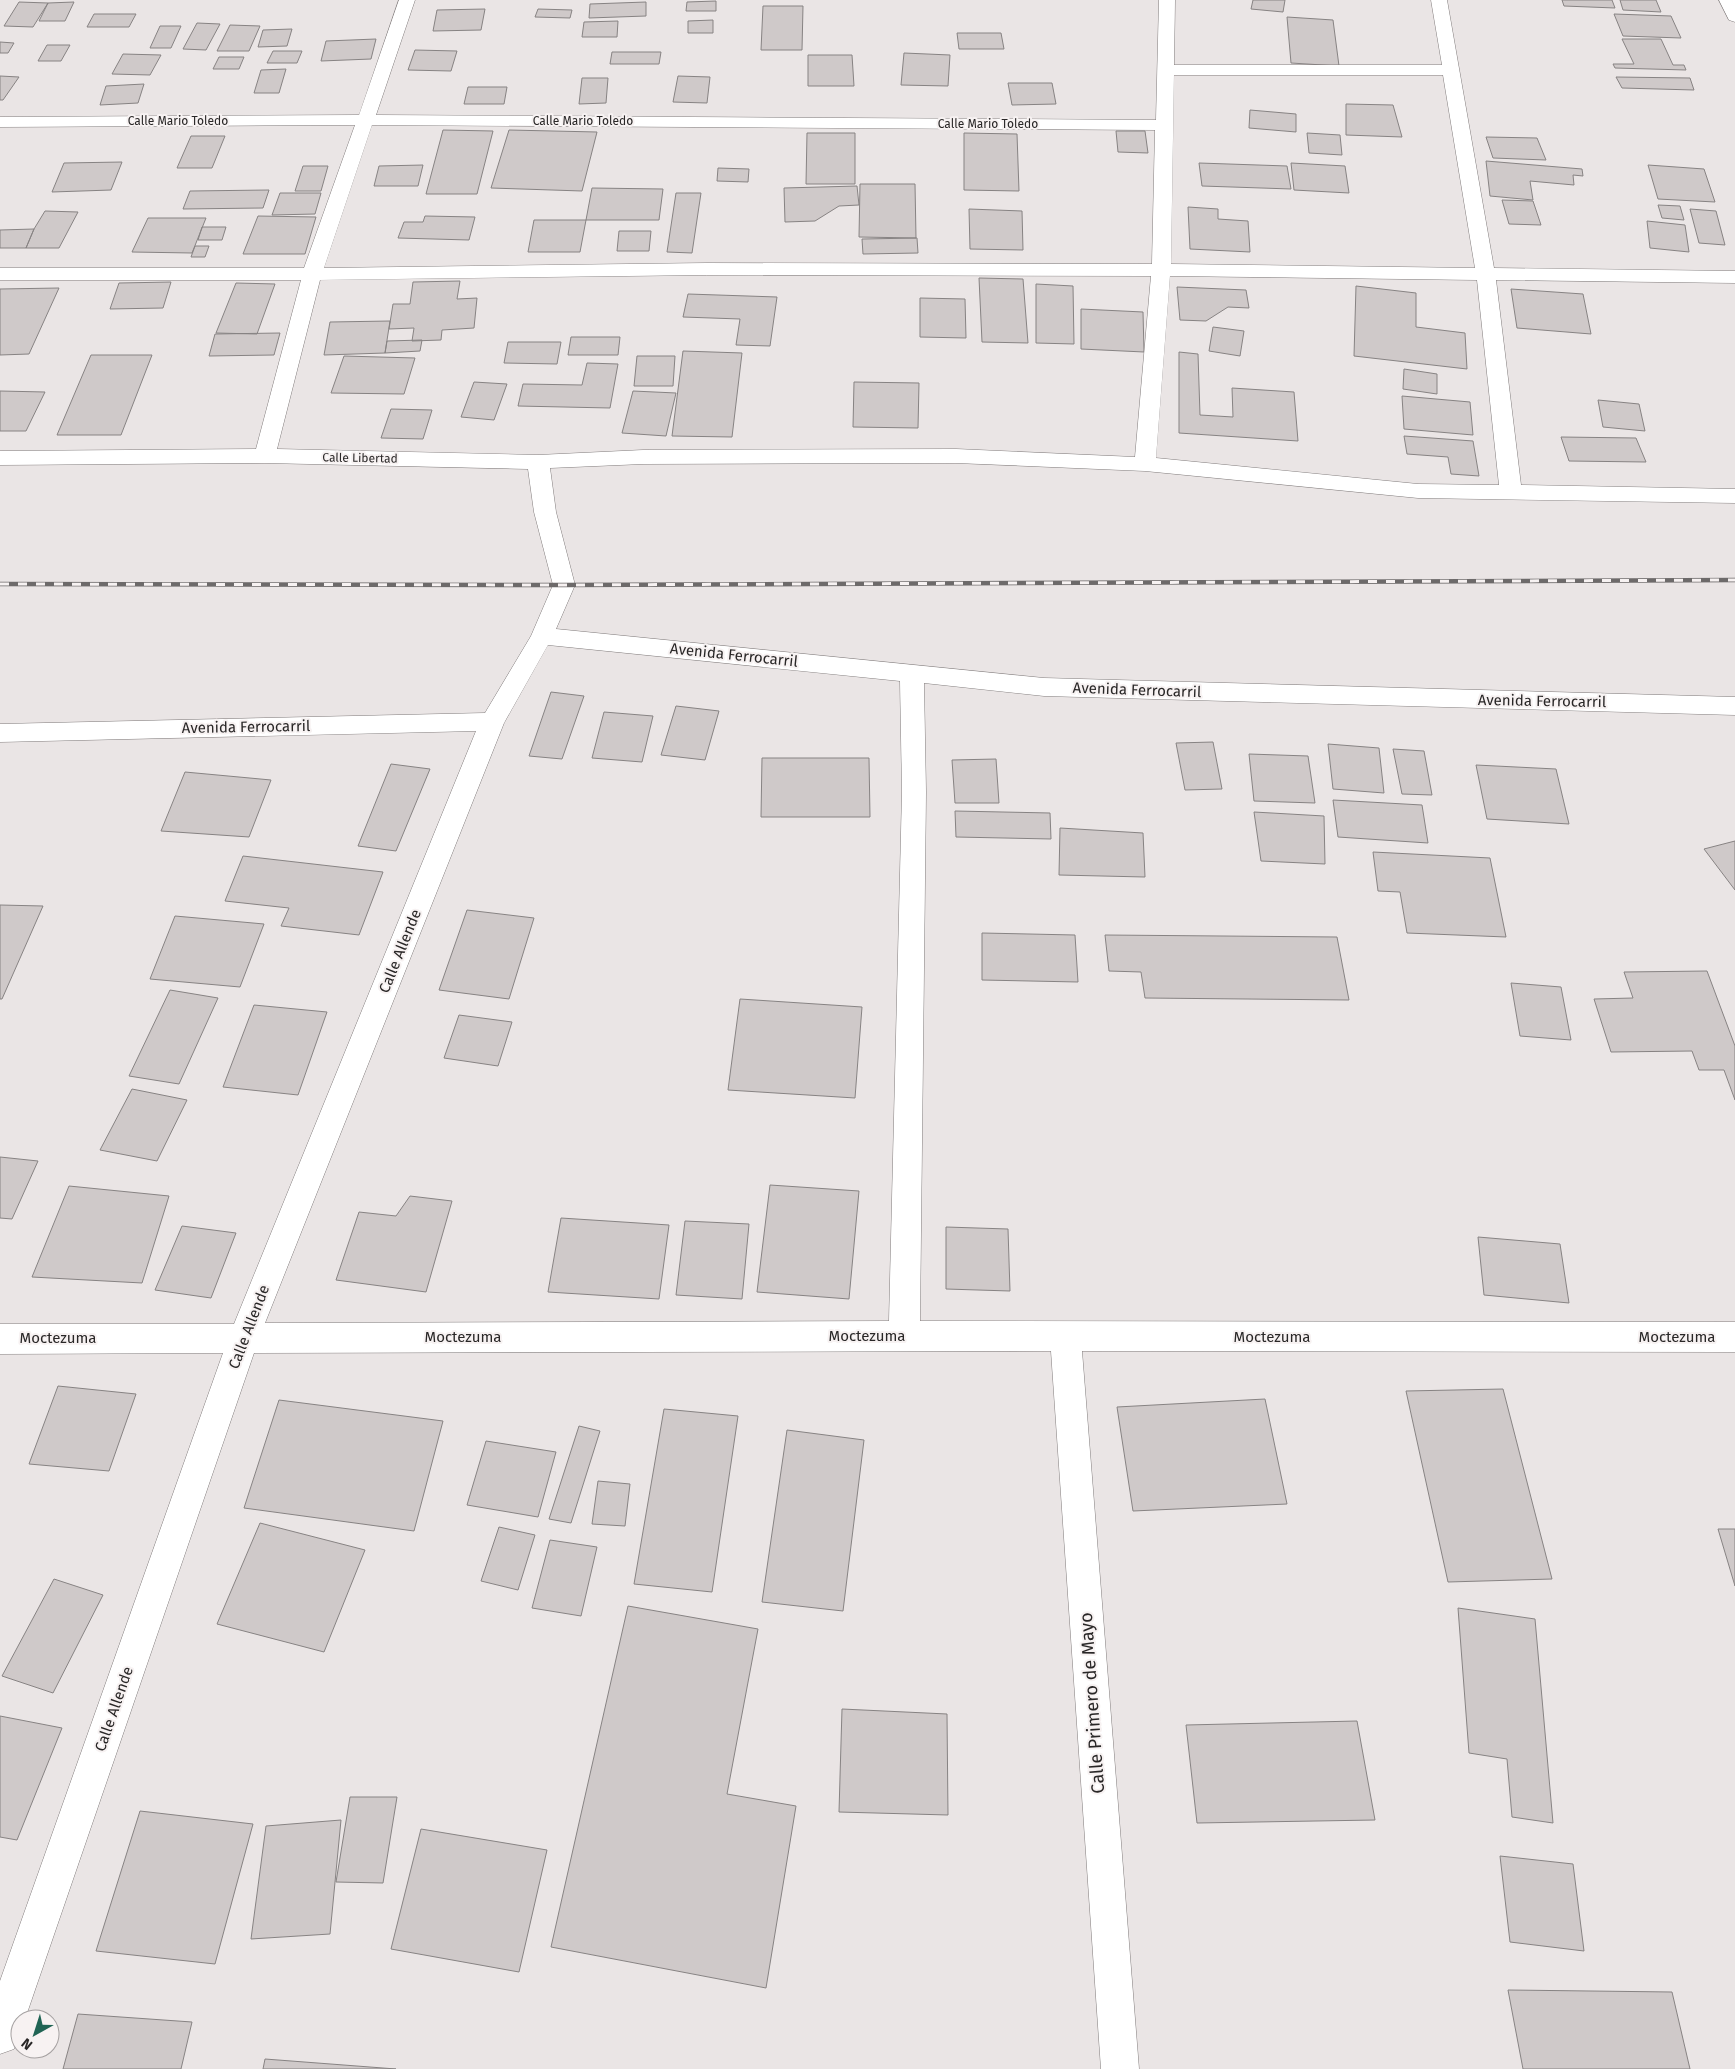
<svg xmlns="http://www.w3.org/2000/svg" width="1735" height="2069" viewBox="0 0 1735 2069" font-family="'Fira Sans',sans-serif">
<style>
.building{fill:#cfc9c9;stroke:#878383}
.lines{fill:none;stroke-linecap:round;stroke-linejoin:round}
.street-casing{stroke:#827d7d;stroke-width:1}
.street{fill:#fff;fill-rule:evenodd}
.rail-casing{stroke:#6d6a6a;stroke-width:4.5}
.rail{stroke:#f7f2f2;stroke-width:3;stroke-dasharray:9;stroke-linecap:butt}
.labels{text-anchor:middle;stroke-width:4;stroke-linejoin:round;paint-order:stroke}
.far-street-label{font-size:12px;fill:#292727;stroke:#f7f2f2}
.street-label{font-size:15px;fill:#292727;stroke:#f7f2f2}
.near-street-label{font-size:18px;fill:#292727;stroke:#f7f2f2}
</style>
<rect width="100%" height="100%" fill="#eae5e5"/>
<!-- building -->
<path class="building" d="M 1253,0 L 1285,0 L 1283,12 L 1251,9 Z
M 1562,0 L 1612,0 L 1615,8 L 1564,6 Z
M 1620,0 L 1656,0 L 1661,12 L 1623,10 Z
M 716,1 L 716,11 L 686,11 L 687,2 Z
M 19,2 L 48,3 L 33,27 L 4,26 Z
M 74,2 L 65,21 L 39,21 L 48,3 Z
M 646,2 L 646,16 L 589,18 L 590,4 Z
M 763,6 L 803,6 L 802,50 L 761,50 Z
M 485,9 L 481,30 L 433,31 L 437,10 Z
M 538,9 L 572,10 L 570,18 L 535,17 Z
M 94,14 L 136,14 L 129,27 L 87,27 Z
M 1614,14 L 1671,16 L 1681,38 L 1623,36 Z
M 1287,17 L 1333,20 L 1339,66 L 1291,63 Z
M 713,20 L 713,33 L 688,33 L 688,21 Z
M 618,21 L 617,37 L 582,37 L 584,22 Z
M 197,23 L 220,24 L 206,50 L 183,49 Z
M 230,25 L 260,26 L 249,51 L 217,51 Z
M 160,26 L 181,26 L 171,48 L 150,48 Z
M 292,29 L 287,46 L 258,47 L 263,30 Z
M 957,33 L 1001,33 L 1004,49 L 959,49 Z
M 376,39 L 371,59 L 321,61 L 326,41 Z
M 1622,39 L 1661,39 L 1673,65 L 1684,65 L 1686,70 L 1615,68 L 1613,64 L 1634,64 Z
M 0,42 L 14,43 L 8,53 L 0,53 Z
M 47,45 L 70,45 L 61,61 L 38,61 Z
M 415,50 L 457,51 L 451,71 L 408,70 Z
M 273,51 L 302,51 L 297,63 L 267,63 Z
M 612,52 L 661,52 L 659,64 L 610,64 Z
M 904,53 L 950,55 L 948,86 L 901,85 Z
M 123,54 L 161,55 L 150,75 L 112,74 Z
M 808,55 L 852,55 L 854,86 L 808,86 Z
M 219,57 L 244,57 L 239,69 L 213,69 Z
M 286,69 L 279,93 L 254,93 L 261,70 Z
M 0,76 L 19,77 L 3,100 L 0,100 Z
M 678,76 L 710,77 L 707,103 L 673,102 Z
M 1616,77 L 1690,78 L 1694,90 L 1622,88 Z
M 582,78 L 608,78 L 606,103 L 579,104 Z
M 1008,83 L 1052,83 L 1056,104 L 1012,105 Z
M 144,84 L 138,103 L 100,105 L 106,86 Z
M 468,87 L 507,87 L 504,104 L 464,104 Z
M 1346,104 L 1393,105 L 1402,137 L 1346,135 Z
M 1250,110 L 1296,114 L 1296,132 L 1249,128 Z
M 443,130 L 493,131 L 477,194 L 426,194 Z
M 509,130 L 597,132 L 582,191 L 491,188 Z
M 1116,131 L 1145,131 L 1148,153 L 1118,152 Z
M 807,133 L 855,133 L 855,184 L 806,184 Z
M 964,133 L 1017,134 L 1019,191 L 964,190 Z
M 1307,133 L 1340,135 L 1342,155 L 1309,153 Z
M 191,136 L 225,136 L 212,168 L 177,168 Z
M 1486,137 L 1537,138 L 1546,160 L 1493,158 Z
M 1486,161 L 1582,169 L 1583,176 L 1573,175 L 1574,185 L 1530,181 L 1533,200 L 1490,196 Z
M 122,162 L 111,190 L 52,192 L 64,163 Z
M 1199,163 L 1287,166 L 1291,189 L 1202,186 Z
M 1291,163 L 1345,166 L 1349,193 L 1294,190 Z
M 423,165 L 418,186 L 374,186 L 379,166 Z
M 1648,165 L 1704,169 L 1715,202 L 1658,199 Z
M 303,166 L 328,166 L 321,191 L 295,191 Z
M 718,168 L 749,169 L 748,182 L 717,181 Z
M 860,184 L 915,184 L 916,238 L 859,237 Z
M 857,186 L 859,205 L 839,206 L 815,221 L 785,222 L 784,188 Z
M 592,188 L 663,189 L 659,220 L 586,220 Z
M 269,190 L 263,208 L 183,209 L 190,191 Z
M 280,193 L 321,193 L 315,214 L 272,215 Z
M 676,193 L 701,193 L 692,253 L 667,252 Z
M 1502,200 L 1533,201 L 1541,225 L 1509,224 Z
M 1658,205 L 1680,206 L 1684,220 L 1662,218 Z
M 1188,207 L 1218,209 L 1218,219 L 1248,221 L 1250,252 L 1190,249 Z
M 969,209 L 1022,211 L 1023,250 L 970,249 Z
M 1690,209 L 1716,211 L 1725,245 L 1699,243 Z
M 45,211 L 78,212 L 59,248 L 26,248 L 34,229 Z
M 258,216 L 316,217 L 305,254 L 243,254 Z
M 425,216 L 475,217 L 469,240 L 398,238 L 404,222 L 423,222 Z
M 148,218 L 206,218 L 192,253 L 132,252 Z
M 534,220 L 586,220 L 580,252 L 528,252 Z
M 1647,221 L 1685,225 L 1689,252 L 1650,248 Z
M 202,227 L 226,227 L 222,240 L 198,240 Z
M 34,229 L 26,248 L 0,248 L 0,230 Z
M 619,231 L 651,231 L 649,251 L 617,251 Z
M 917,238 L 918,253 L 863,254 L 862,239 Z
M 195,246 L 209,246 L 205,257 L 191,257 Z
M 979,278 L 1023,279 L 1028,343 L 982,342 Z
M 460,281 L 457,299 L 477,298 L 474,328 L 442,330 L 441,340 L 412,341 L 414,328 L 389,329 L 393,304 L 410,304 L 413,282 Z
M 171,282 L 163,308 L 110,309 L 119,283 Z
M 236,283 L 275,284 L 257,334 L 216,333 Z
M 1036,284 L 1073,286 L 1074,344 L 1036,343 Z
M 1356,286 L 1416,293 L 1416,327 L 1465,333 L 1467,369 L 1354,356 Z
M 1177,287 L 1246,290 L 1249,308 L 1228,307 L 1206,321 L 1180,320 Z
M 59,288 L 29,354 L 0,355 L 0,289 Z
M 1511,289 L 1583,294 L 1591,334 L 1517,328 Z
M 688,294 L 777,297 L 770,346 L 736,345 L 740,319 L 683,317 Z
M 920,298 L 965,299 L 966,338 L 920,337 Z
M 1081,309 L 1143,312 L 1144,352 L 1081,349 Z
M 390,321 L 385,353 L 324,355 L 330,322 Z
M 1213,327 L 1244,331 L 1240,356 L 1209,351 Z
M 280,333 L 274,355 L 209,356 L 215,334 Z
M 571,337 L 620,337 L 618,355 L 568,355 Z
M 422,340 L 420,351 L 385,353 L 387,341 Z
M 508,342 L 561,342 L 557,364 L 504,363 Z
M 683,351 L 742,353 L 732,437 L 672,436 Z
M 1179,352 L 1198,354 L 1200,415 L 1233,417 L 1232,388 L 1294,392 L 1298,441 L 1179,433 Z
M 91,355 L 152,355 L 121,435 L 57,435 Z
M 344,356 L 415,358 L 404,394 L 331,393 Z
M 637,356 L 675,356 L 673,386 L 634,386 Z
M 587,363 L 618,364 L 610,408 L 518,406 L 523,384 L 582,385 Z
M 1404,369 L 1437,374 L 1437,394 L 1403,389 Z
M 474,382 L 507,384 L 494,420 L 461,417 Z
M 854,382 L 919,383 L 918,428 L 853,427 Z
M 0,391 L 45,392 L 26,431 L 0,431 Z
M 633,391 L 676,393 L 666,436 L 622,433 Z
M 1402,396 L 1470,402 L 1473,435 L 1404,429 Z
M 1598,400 L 1639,404 L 1645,431 L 1603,427 Z
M 391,409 L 432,410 L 423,439 L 381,438 Z
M 1404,436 L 1473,441 L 1479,476 L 1451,474 L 1448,457 L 1407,454 Z
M 1561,437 L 1636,438 L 1646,462 L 1569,461 Z
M 551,692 L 584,696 L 562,759 L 529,756 Z
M 676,706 L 719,711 L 705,760 L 661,755 Z
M 604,712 L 653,716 L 642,762 L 592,758 Z
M 1213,742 L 1222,789 L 1185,790 L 1176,743 Z
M 1328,744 L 1379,748 L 1384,793 L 1333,789 Z
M 1393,749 L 1424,751 L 1432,795 L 1402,794 Z
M 1249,754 L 1308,756 L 1315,803 L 1254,801 Z
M 762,758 L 869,758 L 870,817 L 761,817 Z
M 996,759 L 999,803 L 955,803 L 952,760 Z
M 391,764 L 430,769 L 396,851 L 358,846 Z
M 1476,765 L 1556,769 L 1569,824 L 1487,819 Z
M 185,772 L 271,780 L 249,837 L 161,831 Z
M 1333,800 L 1422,805 L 1428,843 L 1338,837 Z
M 955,811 L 1050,813 L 1051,839 L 956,837 Z
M 1254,812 L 1324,816 L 1325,864 L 1261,861 Z
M 1060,828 L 1143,833 L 1145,877 L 1059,875 Z
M 1735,841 L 1735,890 L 1704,849 Z
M 1373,852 L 1490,858 L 1506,937 L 1407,933 L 1400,892 L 1378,891 Z
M 243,856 L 383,872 L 359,935 L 281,926 L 289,908 L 225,901 Z
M 0,905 L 43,906 L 2,999 L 0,999 Z
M 467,910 L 534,918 L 509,999 L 439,990 Z
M 175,916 L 264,924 L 240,987 L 150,979 Z
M 982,933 L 1075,935 L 1078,982 L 982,980 Z
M 1105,935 L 1337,937 L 1349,1000 L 1145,998 L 1141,972 L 1109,971 Z
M 1707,971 L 1735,1046 L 1735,1100 L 1724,1070 L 1699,1070 L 1692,1051 L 1611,1052 L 1594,999 L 1633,998 L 1624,972 Z
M 1511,983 L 1561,987 L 1571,1040 L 1520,1036 Z
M 170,990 L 218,998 L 179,1084 L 129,1076 Z
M 740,999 L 862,1007 L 855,1098 L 728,1090 Z
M 254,1005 L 327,1012 L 298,1095 L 223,1087 Z
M 459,1015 L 512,1022 L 498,1066 L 444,1058 Z
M 132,1089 L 187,1100 L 157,1161 L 100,1150 Z
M 0,1157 L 38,1161 L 12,1219 L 0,1218 Z
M 770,1185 L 859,1191 L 849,1299 L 757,1292 Z
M 69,1186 L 169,1196 L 142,1283 L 32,1277 Z
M 410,1196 L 452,1201 L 426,1292 L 336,1280 L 359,1212 L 396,1216 Z
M 561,1218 L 669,1225 L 659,1299 L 548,1292 Z
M 685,1221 L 749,1224 L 742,1299 L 676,1295 Z
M 182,1226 L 236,1233 L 211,1298 L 155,1290 Z
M 946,1227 L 1008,1229 L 1010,1291 L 946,1289 Z
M 1478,1237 L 1560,1244 L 1569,1303 L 1484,1295 Z
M 58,1386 L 136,1394 L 109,1471 L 29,1464 Z
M 1503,1389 L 1552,1579 L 1448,1582 L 1406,1391 Z
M 1265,1399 L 1287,1504 L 1133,1511 L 1117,1407 Z
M 279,1400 L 443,1421 L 414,1531 L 244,1508 Z
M 664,1409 L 738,1416 L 712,1592 L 634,1584 Z
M 579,1426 L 600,1431 L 571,1523 L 549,1519 Z
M 787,1430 L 864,1440 L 843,1611 L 762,1602 Z
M 486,1441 L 556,1452 L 538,1517 L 467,1505 Z
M 598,1481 L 630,1484 L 625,1526 L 592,1524 Z
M 260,1523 L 365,1550 L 324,1652 L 217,1624 Z
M 499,1527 L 535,1535 L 518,1590 L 481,1581 Z
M 1718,1529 L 1735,1529 L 1735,1586 Z
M 550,1540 L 597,1547 L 581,1616 L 532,1608 Z
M 54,1579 L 103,1595 L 53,1693 L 2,1676 Z
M 628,1606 L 758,1629 L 727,1794 L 796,1806 L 766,1988 L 551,1947 Z
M 1458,1608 L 1535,1619 L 1553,1823 L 1512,1817 L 1507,1759 L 1469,1753 Z
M 842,1709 L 947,1714 L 948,1815 L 839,1812 Z
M 0,1716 L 62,1728 L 17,1840 L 0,1837 Z
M 1357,1721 L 1375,1820 L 1197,1823 L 1186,1725 Z
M 350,1797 L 397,1797 L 383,1883 L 336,1882 Z
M 140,1811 L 253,1824 L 215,1964 L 96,1951 Z
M 341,1820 L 330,1934 L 251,1939 L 266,1826 Z
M 421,1829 L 547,1850 L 519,1972 L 391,1949 Z
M 1500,1856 L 1573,1864 L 1584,1951 L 1510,1942 Z
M 1508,1990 L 1672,1992 L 1690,2069 L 1523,2069 Z
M 78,2014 L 192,2022 L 181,2069 L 63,2069 Z
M 265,2059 L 396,2069 L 263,2069 Z"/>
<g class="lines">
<!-- street casing -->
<g class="street-casing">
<path id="street" d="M 399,0 L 415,0 L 376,115 L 1156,120 L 1159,0 L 1175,0 L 1174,65 L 1442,65 L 1431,0 L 1447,0 L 1494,268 L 1735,271 L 1735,283 L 1496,280 L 1521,485 L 1735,489 L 1735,503 L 1418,498 L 1145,471 L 956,463 L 643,464 L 550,468 L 556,512 L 575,585 L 556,629 L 1044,678 L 1735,697 L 1735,715 L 1044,696 L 924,683 L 926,792 L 920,1321 L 1735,1322 L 1735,1352 L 1082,1351 L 1139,2069 L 1101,2069 L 1051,1351 L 254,1353 L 25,2019 L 20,2019 L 20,2033 L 14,2049 L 0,2054 L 0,1981 L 223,1353 L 0,1354 L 0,1324 L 234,1324 L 476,731 L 0,742 L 0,724 L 485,713 L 531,636 L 553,585 L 534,512 L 528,469 L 265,463 L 0,465 L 0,451 L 256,449 L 301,280 L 0,280 L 0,268 L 304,268 L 355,125 L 0,127 L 0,117 L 359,115 ZM 1174,75 L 1443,75 L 1475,268 L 1171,264 ZM 372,125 L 1155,130 L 1152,264 L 707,263 L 324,268 ZM 707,275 L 1151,276 L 1135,457 L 956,449 L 643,450 L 538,455 L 277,449 L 320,280 ZM 1170,276 L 1477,280 L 1499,485 L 1418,484 L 1156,458 ZM 548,645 L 900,681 L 902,792 L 889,1321 L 265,1323 L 504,723 Z
M 1719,0 L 1735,0 L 1735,22 L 1729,20 Z"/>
</g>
<!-- street -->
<use href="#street" class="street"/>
<!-- rail casing -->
<g class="rail-casing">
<path id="rail" d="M 0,584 L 564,585 L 1735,580"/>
</g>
<!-- rail -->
<use href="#rail" class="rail"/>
</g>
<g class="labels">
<!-- far-street labels -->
<g class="far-street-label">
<text x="178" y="125">Calle Mario Toledo</text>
<text x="583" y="125">Calle Mario Toledo</text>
<text x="988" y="128">Calle Mario Toledo</text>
<text transform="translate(360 458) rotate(1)" y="4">Calle Libertad</text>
</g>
<!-- street labels -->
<g class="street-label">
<text transform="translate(734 655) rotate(6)" y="5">Avenida Ferrocarril</text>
<text transform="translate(1137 690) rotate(2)" y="5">Avenida Ferrocarril</text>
<text transform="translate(1542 701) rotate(1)" y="5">Avenida Ferrocarril</text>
<text transform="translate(246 727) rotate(-1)" y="5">Avenida Ferrocarril</text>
<text transform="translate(400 951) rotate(-68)" y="5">Calle Allende</text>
<text transform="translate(249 1327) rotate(-69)" y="5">Calle Allende</text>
<text x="867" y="1341">Moctezuma</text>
<text x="463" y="1342">Moctezuma</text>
<text x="1272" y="1342">Moctezuma</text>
<text x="1677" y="1342">Moctezuma</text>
<text x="58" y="1343">Moctezuma</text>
<text transform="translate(114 1709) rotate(-71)" y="5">Calle Allende</text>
</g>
<!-- near-street labels -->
<g class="near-street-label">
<text transform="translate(1092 1703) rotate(-94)" y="6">Calle Primero de Mayo</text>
</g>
</g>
<!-- north arrow -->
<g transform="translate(35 2034) rotate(219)"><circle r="24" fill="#f7f2f2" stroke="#a5a1a1"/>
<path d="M0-4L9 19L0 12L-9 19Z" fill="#206454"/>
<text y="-8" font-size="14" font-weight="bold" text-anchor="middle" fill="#292727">N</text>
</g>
</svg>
